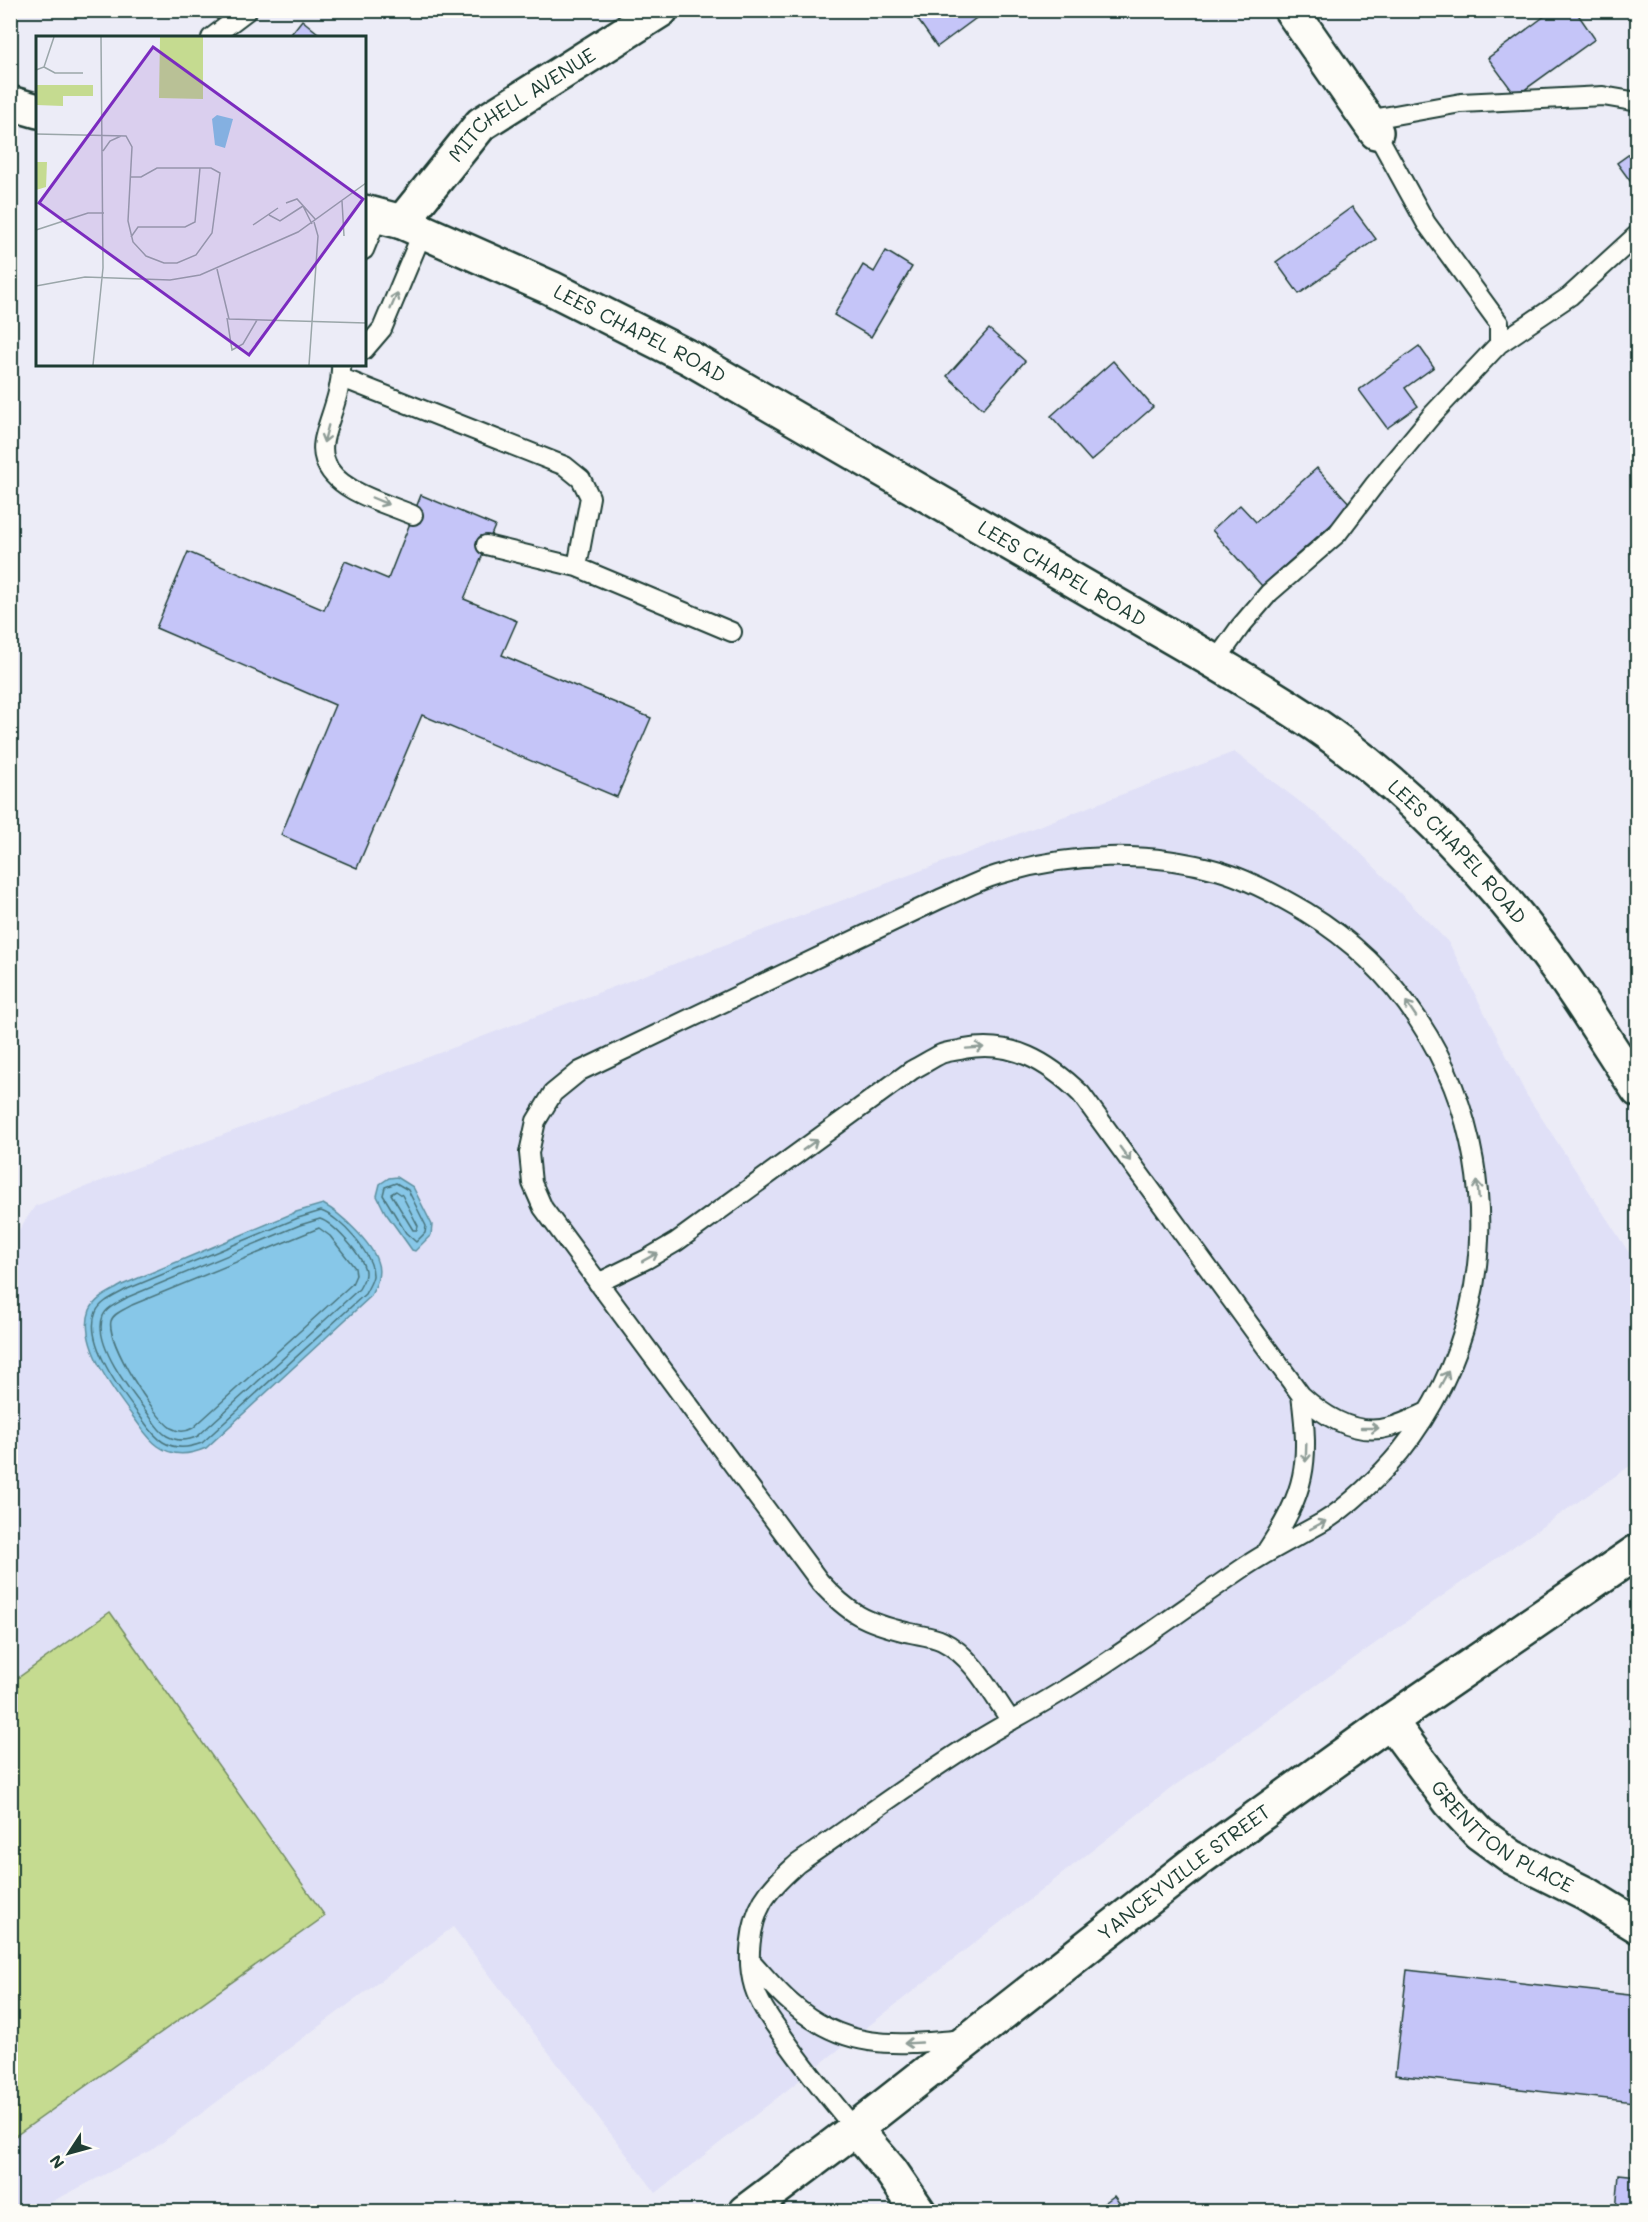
<svg xmlns="http://www.w3.org/2000/svg" width="1648" height="2222" viewBox="0 0 1648 2222" font-family="Mali,sans-serif">
<style>
.built{fill:#e0e0f7}
.green{fill:#c5db90;stroke:#728c62;stroke-width:1.5}
.water{fill:#87c7e8;stroke:#5d90a0;stroke-width:1.5}
.lines{fill:none;stroke-linecap:round;stroke-linejoin:round}
.shore{stroke:#49747c;stroke-width:1.5}
.building{fill:#c5c5f8;stroke:#1f3d34;stroke-width:1.5}
.service-casing{stroke:#1f3d34;stroke-width:22}
.minor-casing{stroke:#1f3d34;stroke-width:38}
.secondary-casing{stroke:#1f3d34;stroke-width:38}
.service{stroke:#fdfcf7;stroke-width:18}
.minor{stroke:#fdfcf7;stroke-width:33}
.secondary{stroke:#fdfcf7;stroke-width:33}
.oneway{stroke:#8e9c96}
.labels{text-anchor:middle;stroke-width:4.5;stroke-linejoin:round;paint-order:stroke}
.street-label{font-size:20px;fill:#1f3d34;stroke:#fdfcf7}
.inset-road{fill:none;stroke:#9aa6a9;stroke-width:1.5}
.view{fill:#7b2cbf;fill-opacity:0.15;stroke:#7b2cbf;stroke-width:3}
.inset-edge{fill:none;stroke:#1f3d34;stroke-width:3}
</style>
<rect width="100%" height="100%" fill="#ececf7"/>
<filter id="ink" filterUnits="userSpaceOnUse"><feTurbulence type="fractalNoise" baseFrequency=".0167" numOctaves="2"/><feDisplacementMap in="SourceGraphic" scale="12" xChannelSelector="R" yChannelSelector="G"/><feConvolveMatrix kernelMatrix="1 2 1 2 8 2 1 2 1" color-interpolation-filters="sRGB"/></filter>
<g filter="url(#ink)">
<!-- built -->
<path class="built" d="M 1234,752 L 1340,832 L 1449,943 L 1526,1094 L 1637,1265 L 1637,1461 L 1455,1587 L 1174,1786 L 656,2193 L 453,1927 L 152,2150 L 34,2211 L 11,2212 L 10,1243 L 35,1206 Z"/>
<!-- green -->
<path class="green" d="M 110,1612 L 325,1916 L 11,2139 L 11,1683 Z"/>
<!-- water -->
<path class="water" d="M 397,1177 L 413,1187 L 432,1225 L 431,1235 L 415,1251 L 412,1250 L 385,1212 L 377,1196 L 380,1184 L 389,1178 Z
M 323,1204 C 340,1213 371,1242 377,1261 C 382,1274 376,1286 370,1297 L 206,1448 C 190,1455 173,1457 158,1446 C 148,1439 141,1427 134,1418 C 115,1393 77,1343 90,1310 C 96,1297 111,1292 122,1285 L 296,1212 Z"/>
<g class="lines">
<!-- shore -->
<path class="shore" d="M 396,1183 L 408,1190 L 426,1226 L 425,1233 L 416,1242 L 406,1233 L 383,1195 L 385,1187 Z
M 396,1191 L 402,1195 L 418,1226 L 417,1230 L 413,1230 L 391,1194 Z
M 321,1211 C 340,1217 374,1255 373,1276 C 372,1282 368,1288 365,1294 L 202,1443 C 189,1448 176,1450 163,1442 C 153,1436 146,1424 139,1415 C 122,1393 83,1342 96,1312 C 101,1301 115,1296 125,1290 L 298,1218 Z
M 320,1219 C 333,1223 360,1253 364,1267 C 367,1275 363,1282 359,1289 L 198,1436 C 188,1441 178,1442 167,1436 C 158,1431 152,1419 146,1411 C 130,1391 92,1343 103,1316 C 107,1307 120,1302 128,1297 L 300,1225 Z
M 319,1228 L 330,1236 L 355,1268 L 356,1275 L 352,1284 L 193,1428 C 186,1432 178,1432 171,1428 C 154,1417 106,1342 111,1321 C 113,1313 126,1309 132,1305 Z"/>
</g>
<!-- building -->
<path class="building" d="M 207,10 L 223,10 L 217,19 Z
M 911,10 L 987,10 L 937,47 Z
M 1553,10 L 1575,10 L 1595,39 L 1516,96 L 1488,58 Z
M 302,20 L 324,38 L 288,38 Z
M 1638,148 L 1638,188 L 1636,189 L 1617,163 Z
M 1352,207 L 1376,239 L 1299,294 L 1276,262 Z
M 886,251 L 912,267 L 871,337 L 834,315 L 863,265 L 874,272 Z
M 989,329 L 1025,361 L 983,409 L 947,376 Z
M 1419,346 L 1434,367 L 1405,388 L 1418,406 L 1387,428 L 1359,390 Z
M 1113,361 L 1153,407 L 1091,461 L 1051,416 Z
M 1317,468 L 1352,506 L 1262,586 L 1212,530 L 1240,505 L 1256,522 Z
M 421,495 L 495,526 L 464,599 L 517,621 L 502,655 L 651,718 L 617,797 L 422,715 L 357,868 L 281,835 L 335,705 L 156,628 L 188,552 L 324,610 L 345,561 L 388,579 Z
M 1407,1970 L 1638,1996 L 1638,2074 L 1634,2102 L 1395,2075 Z
M 1619,2174 L 1638,2176 L 1638,2212 L 1616,2212 Z
M 1114,2196 L 1126,2212 L 1092,2212 Z"/>
<g class="lines">
<!-- service casing -->
<g class="service-casing">
<path id="service" d="M 211,38 L 248,10
M 1367,120 L 1461,103 L 1603,96 L 1638,102
M 364,250 L 378,216
M 1499,344 L 1570,296 L 1638,234
M 364,350 L 382,329 L 423,231
M 341,364 C 342,383 336,401 330,419 C 326,432 320,446 325,460 C 334,491 385,503 413,515
M 342,378 L 565,466 L 581,479 L 590,497 L 577,567
M 486,545 L 577,567 L 732,632
M 1215,662 L 1240,627 L 1269,593 L 1337,534 L 1375,484 L 1433,414 L 1499,344 L 1499,323 L 1426,223 L 1376,132
M 598,1283 L 647,1259 L 676,1242 L 912,1070 C 922,1065 931,1059 941,1054 C 948,1051 957,1051 964,1049 C 1012,1040 1048,1062 1081,1094 L 1301,1395 C 1325,1417 1356,1437 1390,1427 C 1402,1424 1414,1418 1425,1413
M 1267,1550 C 1306,1491 1310,1464 1301,1395
M 750,1960 C 763,1974 776,1990 791,2003 C 846,2052 897,2045 965,2039
M 855,2129 C 830,2099 806,2070 784,2038 C 773,2022 760,2006 754,1987 C 746,1961 750,1924 763,1901 C 772,1886 785,1875 797,1864 C 855,1824 911,1782 970,1745 C 1002,1725 1035,1708 1067,1688 C 1127,1651 1183,1609 1240,1570 C 1267,1551 1295,1538 1323,1522 C 1347,1508 1382,1474 1400,1452 C 1536,1281 1492,1025 1306,912 C 1279,896 1250,880 1220,871 C 1147,850 1069,853 997,875 C 977,881 959,891 940,899 L 580,1071 L 553,1093 L 536,1121 L 529,1153 L 532,1183 L 543,1208 L 820,1582 C 849,1614 865,1622 906,1632 C 917,1635 932,1636 942,1641 C 973,1656 992,1694 1011,1721"/>
</g>
<!-- minor casing -->
<g class="minor-casing">
<g id="minor">
<path d="M 1291,10 L 1376,132"/>
<path id="s1" d="M 402,222 L 481,124 L 661,10"/>
<path id="s2" d="M 1390,1721 L 1450,1802 L 1479,1833 L 1512,1857 L 1586,1894 L 1638,1926"/>
<path d="M 855,2129 L 891,2171 L 919,2212"/>
</g>
</g>
<!-- secondary casing -->
<g class="secondary-casing">
<g id="secondary">
<path d="M 10,103 L 38,111"/>
<path id="s3" d="M 364,212 L 402,222 L 551,288 L 690,358 L 1215,662 C 1258,688 1301,713 1341,743 C 1427,807 1501,889 1563,976 C 1589,1013 1613,1052 1638,1090"/>
<path id="s4" d="M 745,2212 L 855,2129 L 1199,1859 L 1390,1721 L 1638,1551"/>
</g>
</g>
<!-- service -->
<use href="#service" class="service"/>
<!-- minor -->
<use href="#minor" class="minor"/>
<!-- secondary -->
<use href="#secondary" class="secondary"/>
</g>
<!-- one-way arrows -->
<defs><path id="oneway-shaft" d="M-6 0H5M1.5-3L5.5 0L1.5 3" fill="none" stroke-width="1.6" stroke-linecap="round" stroke-linejoin="round" transform="scale(1.5)"/></defs>
<g class="oneway">
<use href="#oneway-shaft" transform="translate(394 301) rotate(-67)"/>
<use href="#oneway-shaft" transform="translate(326 434) rotate(105)"/>
<use href="#oneway-shaft" transform="translate(380 501) rotate(23)"/>
<use href="#oneway-shaft" transform="translate(1411 1009) rotate(-124)"/>
<use href="#oneway-shaft" transform="translate(975 1048) rotate(-4)"/>
<use href="#oneway-shaft" transform="translate(810 1145) rotate(-36)"/>
<use href="#oneway-shaft" transform="translate(1125 1154) rotate(54)"/>
<use href="#oneway-shaft" transform="translate(1478 1190) rotate(-95)"/>
<use href="#oneway-shaft" transform="translate(650 1257) rotate(-29)"/>
<use href="#oneway-shaft" transform="translate(1444 1379) rotate(-62)"/>
<use href="#oneway-shaft" transform="translate(1370 1428)"/>
<use href="#oneway-shaft" transform="translate(1306 1453) rotate(92)"/>
<use href="#oneway-shaft" transform="translate(1318 1525) rotate(-28)"/>
<use href="#oneway-shaft" transform="translate(913 2043) rotate(177)"/>
</g>
</g>
<g class="labels">
<!-- street labels -->
<g class="street-label">
<text dy="7" stroke="none"><textPath href="#s1" startOffset="170">MITCHELL AVENUE</textPath></text>
<text dy="7" stroke="none"><textPath href="#s3" startOffset="302">LEES CHAPEL ROAD</textPath></text>
<text dy="7" stroke="none"><textPath href="#s3" startOffset="788">LEES CHAPEL ROAD</textPath></text>
<text dy="7" stroke="none"><textPath href="#s3" startOffset="1274">LEES CHAPEL ROAD</textPath></text>
<text dy="7" stroke="none"><textPath href="#s2" startOffset="164">GRENTTON PLACE</textPath></text>
<text dy="7" stroke="none"><textPath href="#s4" startOffset="555">YANCEYVILLE STREET</textPath></text>
</g>
</g>
<!-- overview -->
<g transform="translate(36 36)">
<rect width="330" height="330" fill="#ececf7"/>
<path d="M 124,1 L 167,1 L 167,63 L 123,62 ZM 0,49 L 57,49 L 57,60 L 27,60 L 27,70 L 0,69 ZM 0,126 L 11,126 L 10,151 L 0,154 Z" fill="#c5db90"/>
<path d="M 181,79 L 197,83 L 189,112 L 179,109 L 176,83 Z" fill="#87c7e8"/>
<path class="inset-road" d="M 8,31 L 19,37 L 47,37M 0,34 L 8,31 L 18,1M 0,98 L 90,100 L 96,111 L 92,185 L 97,206 L 110,220 L 128,227 L 141,227 L 160,219 L 176,197 L 184,137 L 175,132 L 121,132 L 105,141 L 94,141M 67,115 L 74,105 L 85,100M 306,165 L 308,200M 250,167 L 261,163 L 280,184M 267,170 L 276,188M 233,179 L 244,185 L 267,170M 217,189 L 242,172M 0,194 L 52,177 L 68,177M 95,201 L 102,191 L 149,191 L 159,186 L 164,132M 181,233 L 193,283 L 330,287M 0,250 L 49,241 L 134,244 L 164,239 L 262,196 L 330,147M 191,282 L 196,314 L 207,308 L 221,284M 57,329 L 67,232 L 65,1M 273,329 L 282,200 L 278,186"/>
<path class="view" d="M 117,11 L 327,163 L 213,319 L 3,167 Z"/>
<rect width="330" height="330" class="inset-edge"/>
</g>
<!-- margin -->
<rect width="1648" height="2222" fill="none" stroke="#fdfcf7" stroke-width="36"/>
<rect x="18" y="18" width="1612" height="2186" fill="none" stroke="#1f3d34" stroke-width="2" filter="url(#ink)"/>
<!-- north arrow -->
<g transform="translate(69 2153) rotate(234)" stroke="#fdfcf7" stroke-width="4.5" paint-order="stroke">
<path d="M0-4.5L10 22L0 15L-10 22Z" fill="#1f3d34"/>
<text y="-9" font-size="16" font-weight="bold" text-anchor="middle" fill="#1f3d34">N</text>
</g>
</svg>
